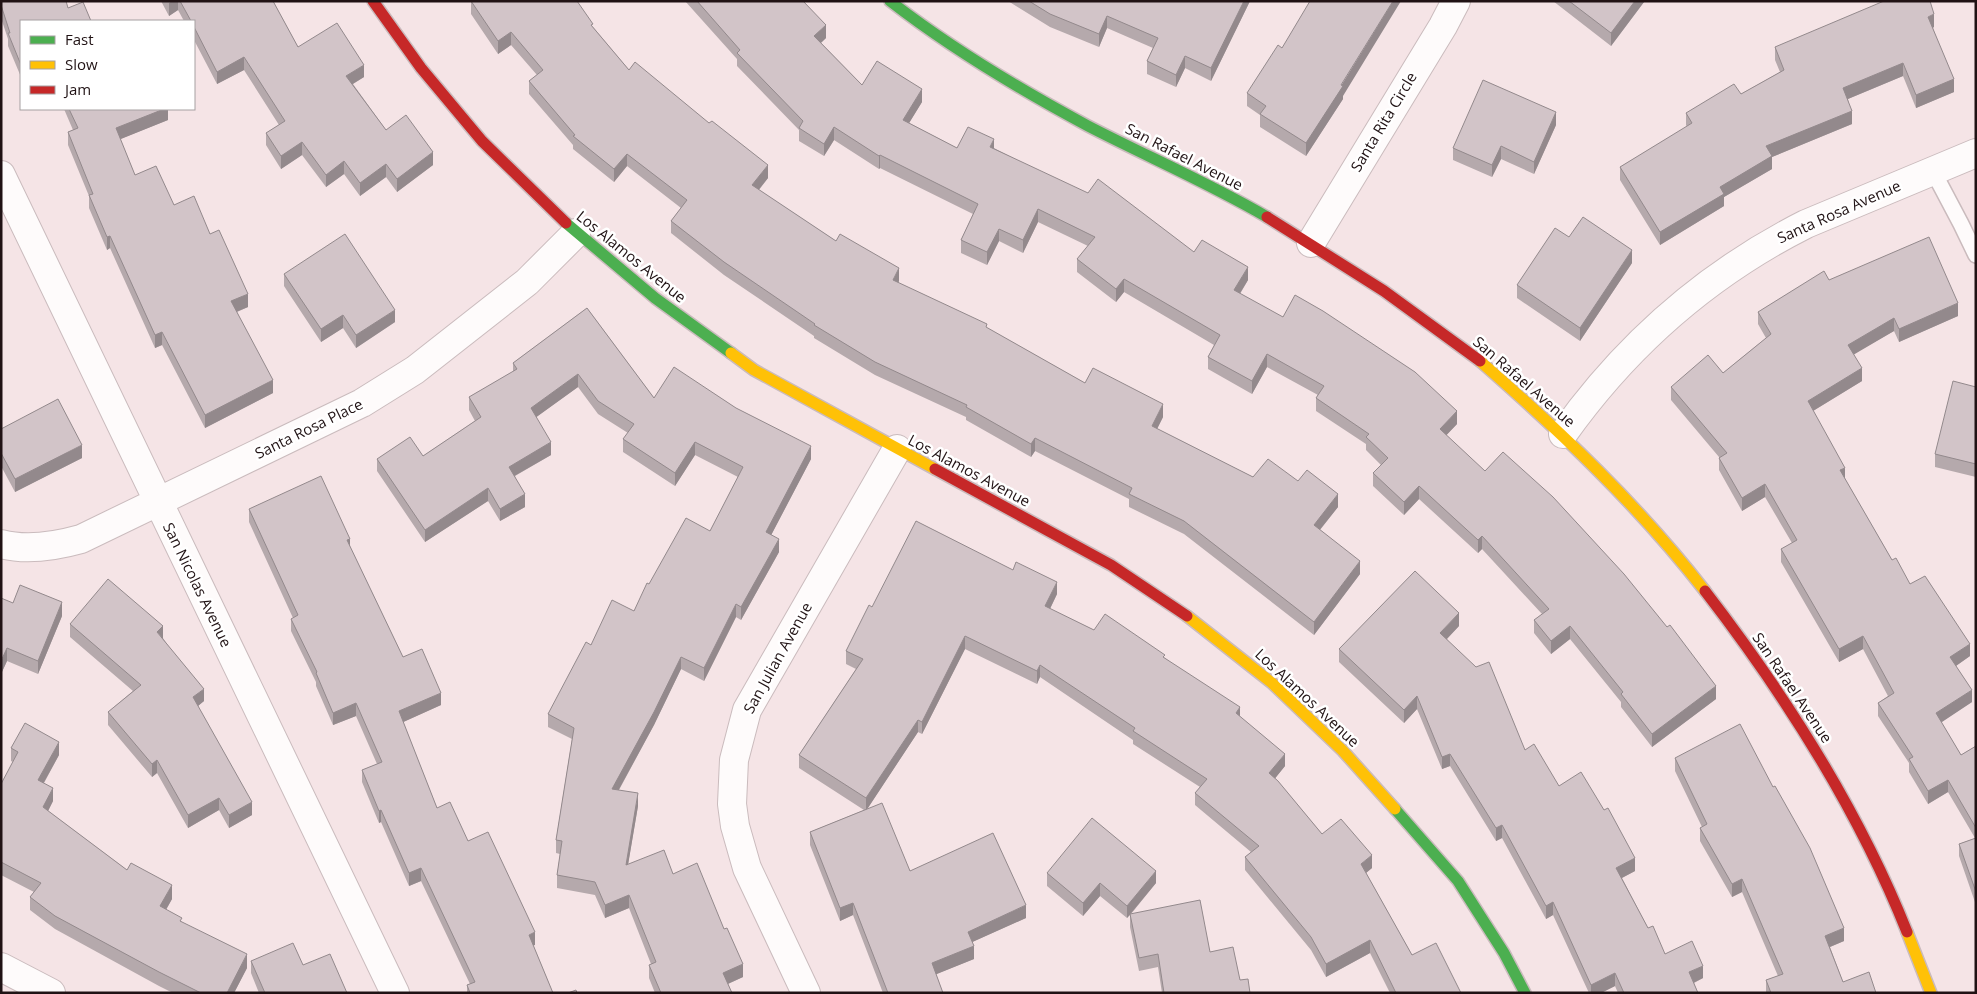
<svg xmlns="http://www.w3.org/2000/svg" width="1977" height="994" viewBox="0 0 1977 994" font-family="'Open Sans',sans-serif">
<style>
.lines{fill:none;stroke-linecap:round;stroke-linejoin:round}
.lane-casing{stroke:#cabbbd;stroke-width:18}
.street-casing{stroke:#cabbbd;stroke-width:30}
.fast-casing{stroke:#cabbbd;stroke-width:14}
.slow-casing{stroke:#cabbbd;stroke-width:14}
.jam-casing{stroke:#cabbbd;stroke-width:14}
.lane{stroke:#fefbfb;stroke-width:15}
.street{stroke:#fefbfb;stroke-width:28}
.fast{stroke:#4caf50;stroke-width:11}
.slow{stroke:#ffc107;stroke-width:11}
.jam{stroke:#c62828;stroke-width:11}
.wall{fill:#b5a9ac}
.shaded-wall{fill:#93898c}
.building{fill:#d2c4c8;stroke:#93898c}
.labels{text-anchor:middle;stroke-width:5;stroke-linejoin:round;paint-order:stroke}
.street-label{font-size:15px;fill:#201214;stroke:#fff}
</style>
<rect width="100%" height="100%" fill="#f5e4e6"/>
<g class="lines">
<!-- lane casing -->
<g class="lane-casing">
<path id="lane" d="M 1933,171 L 1961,224 L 1976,255"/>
</g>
<!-- street casing -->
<g class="street-casing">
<path id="street" d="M 1,175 L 395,993
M 1311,243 L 1443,26 L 1456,1
M 1563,434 C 1627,344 1707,274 1806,224 L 1976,153
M 1,544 C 27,551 56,546 81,539 L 362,403 L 415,370 L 527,282 L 576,233
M 1,967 L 51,993
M 806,993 L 747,868 L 735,826 L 732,804 L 734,760 L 747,710 L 897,449"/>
</g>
<!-- fast casing -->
<g class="fast-casing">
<path id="fast" d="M 890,1 C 952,49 1019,89 1088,126 C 1148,157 1209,183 1267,217
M 566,223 L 655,298 L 731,353
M 1395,809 L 1458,881 L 1504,953 L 1525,993"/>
</g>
<!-- slow casing -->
<g class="slow-casing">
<path id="slow" d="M 731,353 L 754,370 L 935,469
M 1480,361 C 1561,432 1639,506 1705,591
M 1187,616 L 1272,683 L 1343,751 L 1395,809
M 1907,932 L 1931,993"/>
</g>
<!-- jam casing -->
<g class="jam-casing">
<path id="jam" d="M 373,1 L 421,68 L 482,141 L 566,223
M 1267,217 L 1384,291 L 1480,361
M 935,469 L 1111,565 L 1187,616
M 1705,591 C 1786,696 1858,809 1907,932"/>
</g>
<!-- lane -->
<use href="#lane" class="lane"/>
<!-- street -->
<use href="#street" class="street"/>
<!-- fast -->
<use href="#fast" class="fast"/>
<!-- slow -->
<use href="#slow" class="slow"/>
<!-- jam -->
<use href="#jam" class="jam"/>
</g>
<!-- wall -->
<path class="wall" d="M 1,1 L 68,8 L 91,21 L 21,21 L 21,77 L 8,46 L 8,39 L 1,18 Z
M 161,1 L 273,1 L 298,47 L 364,77 L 353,84 L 386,130 L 433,165 L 397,192 L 386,177 L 360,196 L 344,174 L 326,187 L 302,155 L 281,169 L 266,145 L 266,133 L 279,125 L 244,70 L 217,84 L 194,40 L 194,21 L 184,21 L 178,10 L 169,16 Z
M 471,1 L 593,27 L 629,70 L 768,178 L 759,190 L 836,241 L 899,281 L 898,283 L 987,328 L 1085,383 L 1163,417 L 1157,429 L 1253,477 L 1298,481 L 1338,507 L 1320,530 L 1360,574 L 1314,635 L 1184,534 L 1129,507 L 1129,499 L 1035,451 L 1031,457 L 966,420 L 966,417 L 875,375 L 814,338 L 814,336 L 724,275 L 671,233 L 671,221 L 681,208 L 627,166 L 614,182 L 573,149 L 573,145 L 529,94 L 529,81 L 537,75 L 511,45 L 498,54 L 471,14 Z
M 685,1 L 803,1 L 826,38 L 821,43 L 862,85 L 922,102 L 909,123 L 957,148 L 994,148 L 1194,252 L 1248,280 L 1240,294 L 1457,424 L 1446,435 L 1716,699 L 1652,747 L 1621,707 L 1621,702 L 1570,639 L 1551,654 L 1534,633 L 1534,620 L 1542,614 L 1482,549 L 1478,553 L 1419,499 L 1404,515 L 1373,486 L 1373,473 L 1381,465 L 1366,450 L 1366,444 L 1316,411 L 1316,398 L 1318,395 L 1267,367 L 1252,394 L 1208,369 L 1208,357 L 1214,345 L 1124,292 L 1116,302 L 1077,272 L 1077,259 L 1088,246 L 1038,222 L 1023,253 L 999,241 L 987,265 L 961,253 L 961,240 L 973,214 L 880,168 L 879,169 L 834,140 L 824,156 L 799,141 L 799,130 L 737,66 L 737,59 Z
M 1008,1 L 1250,1 L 1211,81 L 1185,68 L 1176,87 L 1147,74 L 1147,61 L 1153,48 L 1107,28 L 1099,47 L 1050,27 Z
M 1553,1 L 1644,1 L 1644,2 L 1611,46 Z
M 1934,27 L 1933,28 L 1954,92 L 1916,108 L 1903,76 L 1848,99 L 1852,124 L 1772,157 L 1772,169 L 1724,197 L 1724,206 L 1660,245 L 1620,180 L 1620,167 L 1687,127 L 1686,125 L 1686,113 L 1741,94 L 1780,72 L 1775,60 L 1775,47 Z
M 1282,48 L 1343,96 L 1343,99 L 1306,156 L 1260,127 L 1260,115 L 1247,106 L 1247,93 Z
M 64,109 L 168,109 L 168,120 L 120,139 L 135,175 L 210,234 L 248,307 L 237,312 L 273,393 L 205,428 L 162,345 L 155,348 L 110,248 L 107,250 L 89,208 L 89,196 L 68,145 L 68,132 L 73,130 Z
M 1556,125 L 1534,174 L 1501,159 L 1492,177 L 1453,160 L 1453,148 Z
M 1632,263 L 1580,341 L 1517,298 L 1517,285 Z
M 284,274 L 395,322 L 356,348 L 343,328 L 321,342 L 284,286 Z
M 1829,280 L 1958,316 L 1899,342 L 1894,331 L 1853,354 L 1862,381 L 1813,411 L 1845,479 L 1892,560 L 1910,584 L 1970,656 L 1956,666 L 1972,702 L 1941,722 L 1961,755 L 1976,746 L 1976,905 L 1959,856 L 1959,844 L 1975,838 L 1948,792 L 1928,804 L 1909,772 L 1909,763 L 1878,716 L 1878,703 L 1888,696 L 1863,649 L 1839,662 L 1781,562 L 1781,549 L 1792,543 L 1765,497 L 1742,511 L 1719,470 L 1719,457 L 1671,400 L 1671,387 L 1723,373 L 1766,338 L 1758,324 L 1758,312 Z
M 587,308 L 654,398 L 811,459 L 771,535 L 779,552 L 741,620 L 736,617 L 704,681 L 681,669 L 654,725 L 619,790 L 638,806 L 628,864 L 673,874 L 743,977 L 728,984 L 732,993 L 655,993 L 649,978 L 649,965 L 651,964 L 629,908 L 605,918 L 595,895 L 557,888 L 557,875 L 560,854 L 556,853 L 556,840 L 572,739 L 548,727 L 548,714 L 591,645 L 634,611 L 649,584 L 710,531 L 738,477 L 695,455 L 675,486 L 623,452 L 623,439 L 628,433 L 598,414 L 578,387 L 536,417 L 551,455 L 515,476 L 525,507 L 500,521 L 488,501 L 425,542 L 377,471 L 377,459 L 423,456 L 475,421 L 469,410 L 469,397 L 513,372 L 513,363 Z
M 1976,387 L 1976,477 L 1935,467 L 1935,454 Z
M 1,429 L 82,458 L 15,492 L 1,466 Z
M 249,509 L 350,547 L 403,657 L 441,705 L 403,722 L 437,808 L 468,841 L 535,945 L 533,945 L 553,993 L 467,993 L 467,985 L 470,984 L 421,881 L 409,886 L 381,822 L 379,823 L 362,782 L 362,770 L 377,764 L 356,716 L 333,725 L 316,686 L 316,682 L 291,631 L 291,619 L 293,618 L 249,522 Z
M 1013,570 L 1057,594 L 1050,609 L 1094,630 L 1165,658 L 1240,717 L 1285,766 L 1275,778 L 1322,834 L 1372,868 L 1366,873 L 1412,955 L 1461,993 L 1390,993 L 1370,953 L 1326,977 L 1311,950 L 1245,870 L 1245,857 L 1251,852 L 1195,805 L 1195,793 L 1200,787 L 1133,744 L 1133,740 L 1040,677 L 1037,684 L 965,649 L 922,734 L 918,732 L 867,809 L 910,871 L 1026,918 L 972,942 L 974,959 L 936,974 L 943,993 L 883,993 L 853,915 L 840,921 L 810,845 L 810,832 L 864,810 L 799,768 L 799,755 L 856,669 L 846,664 L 846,651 L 872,607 Z
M 13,603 L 62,616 L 38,674 L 7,661 L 1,674 Z
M 70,624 L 163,638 L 204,701 L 198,706 L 252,815 L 229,828 L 219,810 L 188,828 L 157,773 L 152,777 L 108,725 L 108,712 L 133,691 L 70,637 Z
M 1459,626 L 1447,639 L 1525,750 L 1559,786 L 1635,871 L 1622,878 L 1648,928 L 1665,954 L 1703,978 L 1694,983 L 1698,993 L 1618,993 L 1615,986 L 1601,993 L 1589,993 L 1553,915 L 1546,919 L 1502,838 L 1496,841 L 1450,766 L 1442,769 L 1417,709 L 1404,723 L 1339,662 L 1339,649 Z
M 11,748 L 59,755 L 44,783 L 53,801 L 48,811 L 127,870 L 172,899 L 166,910 L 182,922 L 247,968 L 234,993 L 173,993 L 159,986 L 55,929 L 30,910 L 30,897 L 34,892 L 1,875 L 1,784 L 13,762 L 11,761 Z
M 1675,758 L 1844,941 L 1830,947 L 1843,982 L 1876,993 L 1766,993 L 1766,980 L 1778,976 L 1742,892 L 1732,897 L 1700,841 L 1700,828 L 1702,827 L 1675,771 Z
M 1047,873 L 1156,883 L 1131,914 L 1210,952 L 1240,980 L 1250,993 L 1162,993 L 1158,967 L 1139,971 L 1130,927 L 1130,915 L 1127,918 L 1100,896 L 1083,916 L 1047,886 Z
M 251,961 L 303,965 L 347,993 L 259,993 L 251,973 Z"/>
<!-- shaded-wall -->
<path class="shaded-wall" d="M 172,1 L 178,1 L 178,10 L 169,16 L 169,3 Z
M 1244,1 L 1250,1 L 1211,81 L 1211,68 Z
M 1393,1 L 1401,1 L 1343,96 L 1343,99 L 1306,156 L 1306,143 Z
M 1635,1 L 1644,1 L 1644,2 L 1611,46 L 1611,33 Z
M 1934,14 L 1934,27 L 1928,30 L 1928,17 Z
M 1107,16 L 1107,28 L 1099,47 L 1099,34 Z
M 826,25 L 826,38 L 814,49 L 814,36 Z
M 511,32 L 511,45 L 498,54 L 498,41 Z
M 1185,56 L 1185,68 L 1176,87 L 1176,75 Z
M 244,57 L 244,70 L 217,84 L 217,72 Z
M 1903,63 L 1903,76 L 1843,101 L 1843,88 Z
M 364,65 L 364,77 L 346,88 L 346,76 Z
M 1954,79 L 1954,92 L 1916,108 L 1916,95 Z
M 922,89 L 922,102 L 903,133 L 903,120 Z
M 164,109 L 168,109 L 168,120 L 116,141 L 116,128 Z
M 1852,111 L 1852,124 L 1772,157 L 1772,169 L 1724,197 L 1724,206 L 1660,245 L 1660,232 L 1720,187 L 1766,146 Z
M 1556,112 L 1556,125 L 1534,174 L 1534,162 Z
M 834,127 L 834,140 L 824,156 L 824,144 Z
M 994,139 L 994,152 L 990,147 Z
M 302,142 L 302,155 L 281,169 L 281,156 Z
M 1501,146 L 1501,159 L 1492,177 L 1492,165 Z
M 433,152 L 433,165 L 397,192 L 397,179 Z
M 627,154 L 627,166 L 614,182 L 614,169 Z
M 880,155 L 880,168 L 879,169 L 879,156 Z
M 344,161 L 344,174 L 326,187 L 326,175 Z
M 386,164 L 386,177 L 360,196 L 360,183 Z
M 768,165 L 768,178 L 752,198 L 752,185 Z
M 1038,209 L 1038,222 L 1023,253 L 1023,240 Z
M 999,229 L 999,241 L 987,265 L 987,252 Z
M 110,236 L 110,248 L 107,250 L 107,237 Z
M 1632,250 L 1632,263 L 1580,341 L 1580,328 Z
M 1248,267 L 1248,280 L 1234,303 L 1234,290 Z
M 899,268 L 899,281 L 893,293 L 893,280 Z
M 1124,279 L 1124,292 L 1116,302 L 1116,289 Z
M 248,294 L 248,307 L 231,314 L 231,301 Z
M 1958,303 L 1958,316 L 1899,342 L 1899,329 Z
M 395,310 L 395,322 L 356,348 L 356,335 Z
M 343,315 L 343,328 L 321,342 L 321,329 Z
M 1894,318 L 1894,331 L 1848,358 L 1848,345 Z
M 162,332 L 162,345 L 155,348 L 155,335 Z
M 1267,354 L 1267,367 L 1252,394 L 1252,381 Z
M 1862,368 L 1862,381 L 1808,414 L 1808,401 Z
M 578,374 L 578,387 L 531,421 L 531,408 Z
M 273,380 L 273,393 L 205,428 L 205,415 Z
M 1163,404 L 1163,417 L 1152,439 L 1152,426 Z
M 1457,411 L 1457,424 L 1440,442 L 1440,429 Z
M 1035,438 L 1035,451 L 1031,457 L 1031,444 Z
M 551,442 L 551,455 L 509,479 L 509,467 Z
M 695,442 L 695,455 L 675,486 L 675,473 Z
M 82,445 L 82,458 L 15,492 L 15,479 Z
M 811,446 L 811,459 L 766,545 L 766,532 Z
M 1845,468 L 1845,481 L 1840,470 Z
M 1765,484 L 1765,497 L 1742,511 L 1742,498 Z
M 1419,486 L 1419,499 L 1404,515 L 1404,502 Z
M 488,488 L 488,501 L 425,542 L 425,530 Z
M 525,494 L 525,507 L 500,521 L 500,509 Z
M 1338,494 L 1338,507 L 1314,537 L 1314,525 Z
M 1482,536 L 1482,549 L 1478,553 L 1478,540 Z
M 350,539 L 350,552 L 347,540 Z
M 779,539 L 779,552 L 741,620 L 741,607 Z
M 1360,561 L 1360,574 L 1314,635 L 1314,622 Z
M 1057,582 L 1057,594 L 1045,619 L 1045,606 Z
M 62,602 L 62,616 L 38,674 L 38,661 Z
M 736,604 L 736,617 L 704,681 L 704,668 Z
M 1459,613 L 1459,626 L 1440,646 L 1440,633 Z
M 163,626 L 163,639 L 157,632 Z
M 1570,626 L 1570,639 L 1551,654 L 1551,641 Z
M 965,636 L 965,649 L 922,734 L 922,722 Z
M 1863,636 L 1863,649 L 1839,662 L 1839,649 Z
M 1970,644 L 1970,656 L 1950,670 L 1950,657 Z
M 7,648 L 7,661 L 1,674 L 1,661 Z
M 681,657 L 681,669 L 654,725 L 612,802 L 612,789 Z
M 1040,665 L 1040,677 L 1037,684 L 1037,671 Z
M 1716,686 L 1716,699 L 1652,747 L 1652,734 Z
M 204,689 L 204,701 L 193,710 L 193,697 Z
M 1972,690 L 1972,702 L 1936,726 L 1936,713 Z
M 441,693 L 441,705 L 399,724 L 399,711 Z
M 1417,696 L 1417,709 L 1404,723 L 1404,710 Z
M 356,703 L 356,716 L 333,725 L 333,713 Z
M 1240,707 L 1240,720 L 1236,713 Z
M 918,720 L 918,732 L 866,811 L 866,798 Z
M 59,742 L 59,755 L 38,793 L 38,780 Z
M 1285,754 L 1285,766 L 1269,786 L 1269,773 Z
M 1450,754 L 1450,766 L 1442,769 L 1442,757 Z
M 157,760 L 157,773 L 152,777 L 152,764 Z
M 1948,780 L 1948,792 L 1928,804 L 1928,791 Z
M 53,788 L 53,801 L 43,821 L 43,807 Z
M 638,793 L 638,806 L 626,877 L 626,865 Z
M 219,798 L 219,810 L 188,828 L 188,815 Z
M 252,802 L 252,815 L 229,828 L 229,815 Z
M 381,810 L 381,822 L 379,823 L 379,811 Z
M 1502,825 L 1502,838 L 1496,841 L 1496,828 Z
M 1372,855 L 1372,868 L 1361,877 L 1361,864 Z
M 1635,858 L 1635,871 L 1616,881 L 1616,868 Z
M 421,868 L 421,881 L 409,886 L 409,873 Z
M 1156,871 L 1156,883 L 1127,918 L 1127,906 Z
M 1742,879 L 1742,892 L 1732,897 L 1732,884 Z
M 1100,883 L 1100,896 L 1083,916 L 1083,903 Z
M 172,885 L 172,899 L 160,920 L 160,906 Z
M 629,895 L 629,908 L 605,918 L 605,905 Z
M 1553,902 L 1553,915 L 1546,919 L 1546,906 Z
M 853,903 L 853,915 L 840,921 L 840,908 Z
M 1026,905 L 1026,918 L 968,944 L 968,932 Z
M 1844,928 L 1844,941 L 1825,949 L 1825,936 Z
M 535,932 L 535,945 L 529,947 L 529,935 Z
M 1370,940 L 1370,953 L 1326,977 L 1326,964 Z
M 974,946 L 974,959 L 932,976 L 932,963 Z
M 247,954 L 247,968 L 234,993 L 227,993 Z
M 743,964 L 743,977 L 723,986 L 723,973 Z
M 1703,966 L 1703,978 L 1689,985 L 1689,972 Z
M 1615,973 L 1615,986 L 1601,993 L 1591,993 L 1591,985 Z"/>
<!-- building -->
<path class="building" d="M 1,1 L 66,1 L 68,8 L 83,2 L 91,21 L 21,21 L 21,65 L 8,33 L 10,33 L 1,5 Z
M 180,1 L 273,1 L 298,47 L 337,23 L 364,65 L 346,76 L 386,130 L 406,115 L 433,152 L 397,179 L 386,164 L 360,183 L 344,161 L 326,175 L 302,142 L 281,156 L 266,133 L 285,121 L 244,57 L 217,72 L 194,27 L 194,21 L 191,21 Z
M 471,1 L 577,1 L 593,24 L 591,25 L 629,70 L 635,62 L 709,123 L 712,121 L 768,165 L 752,185 L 836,241 L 840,234 L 899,268 L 893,280 L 987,324 L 986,327 L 1085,383 L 1093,368 L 1163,404 L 1152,426 L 1253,477 L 1268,459 L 1298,481 L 1307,470 L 1338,494 L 1314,525 L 1360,561 L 1314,622 L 1184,521 L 1129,494 L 1132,488 L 1035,438 L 1031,444 L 966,407 L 967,405 L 875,362 L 814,325 L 815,324 L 724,262 L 671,221 L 687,200 L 627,154 L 614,169 L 573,136 L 575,135 L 529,81 L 543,70 L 511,32 L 498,41 Z
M 697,1 L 803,1 L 826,25 L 814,36 L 862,85 L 877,61 L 922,89 L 903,120 L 957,148 L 968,127 L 994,139 L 990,147 L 1088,193 L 1098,179 L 1194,252 L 1202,240 L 1248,267 L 1234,290 L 1283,317 L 1295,295 L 1323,311 L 1415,372 L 1457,411 L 1440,429 L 1485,471 L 1503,452 L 1553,497 L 1624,574 L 1667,627 L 1670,625 L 1716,686 L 1652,734 L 1621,694 L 1623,692 L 1570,626 L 1551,641 L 1534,620 L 1549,609 L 1482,536 L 1478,540 L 1419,486 L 1404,502 L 1373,473 L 1388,458 L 1366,437 L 1369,434 L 1316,398 L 1324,386 L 1267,354 L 1252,381 L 1208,357 L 1220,335 L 1124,279 L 1116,289 L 1077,259 L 1095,237 L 1038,209 L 1023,240 L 999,229 L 987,252 L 961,240 L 978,204 L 880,155 L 879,156 L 834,127 L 824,144 L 799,128 L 803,121 L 737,53 L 740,50 Z
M 1029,1 L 1244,1 L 1211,68 L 1185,56 L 1176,75 L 1147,61 L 1158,38 L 1107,16 L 1099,34 L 1050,14 Z
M 1310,1 L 1393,1 L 1341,85 L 1343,86 L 1306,143 L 1260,114 L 1266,106 L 1247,93 L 1278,45 L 1282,48 Z
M 1569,1 L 1635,1 L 1611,33 Z
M 1884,1 L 1930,1 L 1934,14 L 1928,17 L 1954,79 L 1916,95 L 1903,63 L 1843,88 L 1852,111 L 1766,146 L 1772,156 L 1720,187 L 1724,194 L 1660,232 L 1620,167 L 1692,123 L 1686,113 L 1734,84 L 1741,94 L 1784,70 L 1775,47 Z
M 1483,80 L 1556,112 L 1534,162 L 1501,146 L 1492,165 L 1453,148 Z
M 69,109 L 164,109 L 116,128 L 135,175 L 156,166 L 174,205 L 194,196 L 210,234 L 219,230 L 248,294 L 231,301 L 273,380 L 205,415 L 162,332 L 155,335 L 110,236 L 107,237 L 89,195 L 93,194 L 68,132 L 78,128 Z
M 1583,217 L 1632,250 L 1580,328 L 1517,285 L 1555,228 L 1569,237 Z
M 345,234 L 395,310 L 356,335 L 343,315 L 321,329 L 284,274 Z
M 1929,237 L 1958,303 L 1899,329 L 1894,318 L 1848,345 L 1862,368 L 1808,401 L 1845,468 L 1840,470 L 1892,560 L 1896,558 L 1910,584 L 1925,576 L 1970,644 L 1950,657 L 1972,690 L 1936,713 L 1961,755 L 1976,746 L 1976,828 L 1948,780 L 1928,791 L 1909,759 L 1913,757 L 1878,703 L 1894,693 L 1863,636 L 1839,649 L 1781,549 L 1797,540 L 1765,484 L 1742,498 L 1719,458 L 1727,453 L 1671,387 L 1708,355 L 1723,373 L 1771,334 L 1758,312 L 1824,271 L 1829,280 Z
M 587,308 L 654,398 L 674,367 L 736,408 L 811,446 L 766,532 L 779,539 L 741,607 L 736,604 L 704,668 L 681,657 L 654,712 L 612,789 L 638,793 L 626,865 L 664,850 L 673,874 L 697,863 L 724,929 L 727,928 L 743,964 L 723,973 L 732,993 L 661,993 L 649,965 L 656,962 L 629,895 L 605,905 L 595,882 L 557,875 L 562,841 L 556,840 L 574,728 L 548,714 L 586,642 L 591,645 L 612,600 L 634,611 L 647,583 L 649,584 L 686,518 L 710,531 L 743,467 L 695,442 L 675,473 L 623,439 L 634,424 L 598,401 L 578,374 L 531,408 L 551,442 L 509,467 L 525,494 L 500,509 L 488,488 L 425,530 L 377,459 L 410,437 L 423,456 L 481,417 L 469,397 L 517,369 L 513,363 Z
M 1953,381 L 1976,387 L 1976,464 L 1935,454 Z
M 58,399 L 82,445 L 15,479 L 1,453 L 1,429 Z
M 321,476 L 350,539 L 347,540 L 403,657 L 422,649 L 441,693 L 399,711 L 437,808 L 450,802 L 468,841 L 488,832 L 535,932 L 529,935 L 553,993 L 470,993 L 467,985 L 475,982 L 421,868 L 409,873 L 381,810 L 379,811 L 362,770 L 382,762 L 356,703 L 333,713 L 316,673 L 317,672 L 291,619 L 298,615 L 249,509 Z
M 916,521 L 1013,570 L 1016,562 L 1057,582 L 1045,606 L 1094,630 L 1105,614 L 1165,655 L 1163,657 L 1240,707 L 1236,713 L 1285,754 L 1269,773 L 1278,781 L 1322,834 L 1341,819 L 1372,855 L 1361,864 L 1412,955 L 1436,943 L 1461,993 L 1396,993 L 1370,940 L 1326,964 L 1311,937 L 1245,857 L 1259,846 L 1195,793 L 1207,779 L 1133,731 L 1135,728 L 1040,665 L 1037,671 L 965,636 L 922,722 L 918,720 L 866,798 L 799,755 L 863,659 L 846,651 L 869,605 L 872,607 Z
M 1415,571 L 1459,613 L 1440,633 L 1476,667 L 1489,662 L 1525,750 L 1534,744 L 1559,786 L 1581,772 L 1604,810 L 1608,808 L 1635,858 L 1616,868 L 1648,928 L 1653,926 L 1665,954 L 1692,941 L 1703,966 L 1689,972 L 1698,993 L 1624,993 L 1615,973 L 1591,985 L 1553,902 L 1546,906 L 1502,825 L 1496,828 L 1450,754 L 1442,757 L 1417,696 L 1404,710 L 1339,649 Z
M 108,579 L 163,626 L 157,632 L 204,689 L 193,697 L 252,802 L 229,815 L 219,798 L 188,815 L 157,760 L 152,764 L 108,712 L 141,685 L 70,624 Z
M 20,585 L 62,602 L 38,661 L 7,648 L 1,661 L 1,598 L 13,603 Z
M 25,723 L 59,742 L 38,780 L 53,788 L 43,807 L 127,870 L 131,863 L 172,885 L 160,906 L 182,918 L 180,921 L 247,954 L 227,993 L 201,993 L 159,972 L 55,916 L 30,897 L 41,883 L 1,862 L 1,784 L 18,752 L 11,748 Z
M 1740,724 L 1773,787 L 1775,786 L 1810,848 L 1844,928 L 1825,936 L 1843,982 L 1869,972 L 1876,993 L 1771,993 L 1766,980 L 1783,974 L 1742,879 L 1732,884 L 1700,828 L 1707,824 L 1675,758 Z
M 882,803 L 910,871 L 993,833 L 1026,905 L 968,932 L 974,946 L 932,963 L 943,993 L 888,993 L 853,903 L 840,908 L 810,832 Z
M 1092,818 L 1156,871 L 1127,906 L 1100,883 L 1083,903 L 1047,873 Z
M 1976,838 L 1976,892 L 1959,844 Z
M 1200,900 L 1210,952 L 1233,947 L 1240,980 L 1248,979 L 1250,993 L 1164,993 L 1158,954 L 1139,958 L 1130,914 Z
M 293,943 L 303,965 L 330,954 L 347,993 L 265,993 L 251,961 Z
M 576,990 L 577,993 L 568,993 Z"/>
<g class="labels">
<!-- street labels -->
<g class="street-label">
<text transform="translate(1384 122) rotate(-59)" y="5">Santa Rita Circle</text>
<text transform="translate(1184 157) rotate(27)" y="5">San Rafael Avenue</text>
<text transform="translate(1839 212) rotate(-24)" y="5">Santa Rosa Avenue</text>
<text transform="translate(631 257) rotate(39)" y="5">Los Alamos Avenue</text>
<text transform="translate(1524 382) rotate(41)" y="5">San Rafael Avenue</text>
<text transform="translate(309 429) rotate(-26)" y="5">Santa Rosa Place</text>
<text transform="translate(969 471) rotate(28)" y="5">Los Alamos Avenue</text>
<text transform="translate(197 585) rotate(64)" y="5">San Nicolas Avenue</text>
<text transform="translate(778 658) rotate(-61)" y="5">San Julian Avenue</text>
<text transform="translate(1792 688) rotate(56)" y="5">San Rafael Avenue</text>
<text transform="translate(1307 698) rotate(43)" y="5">Los Alamos Avenue</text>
</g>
</g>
<!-- border -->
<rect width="1977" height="994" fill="none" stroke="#201214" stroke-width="5"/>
<!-- legend -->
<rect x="20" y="20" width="175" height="90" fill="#ffffff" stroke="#a6a0a1"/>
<rect x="30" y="36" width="25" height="8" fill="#4caf50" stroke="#a6a0a1"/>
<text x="65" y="45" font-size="15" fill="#201214">Fast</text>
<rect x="30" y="61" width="25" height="8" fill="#ffc107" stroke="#a6a0a1"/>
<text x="65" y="70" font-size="15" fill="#201214">Slow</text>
<rect x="30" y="86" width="25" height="8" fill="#c62828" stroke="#a6a0a1"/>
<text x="65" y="95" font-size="15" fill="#201214">Jam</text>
</svg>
